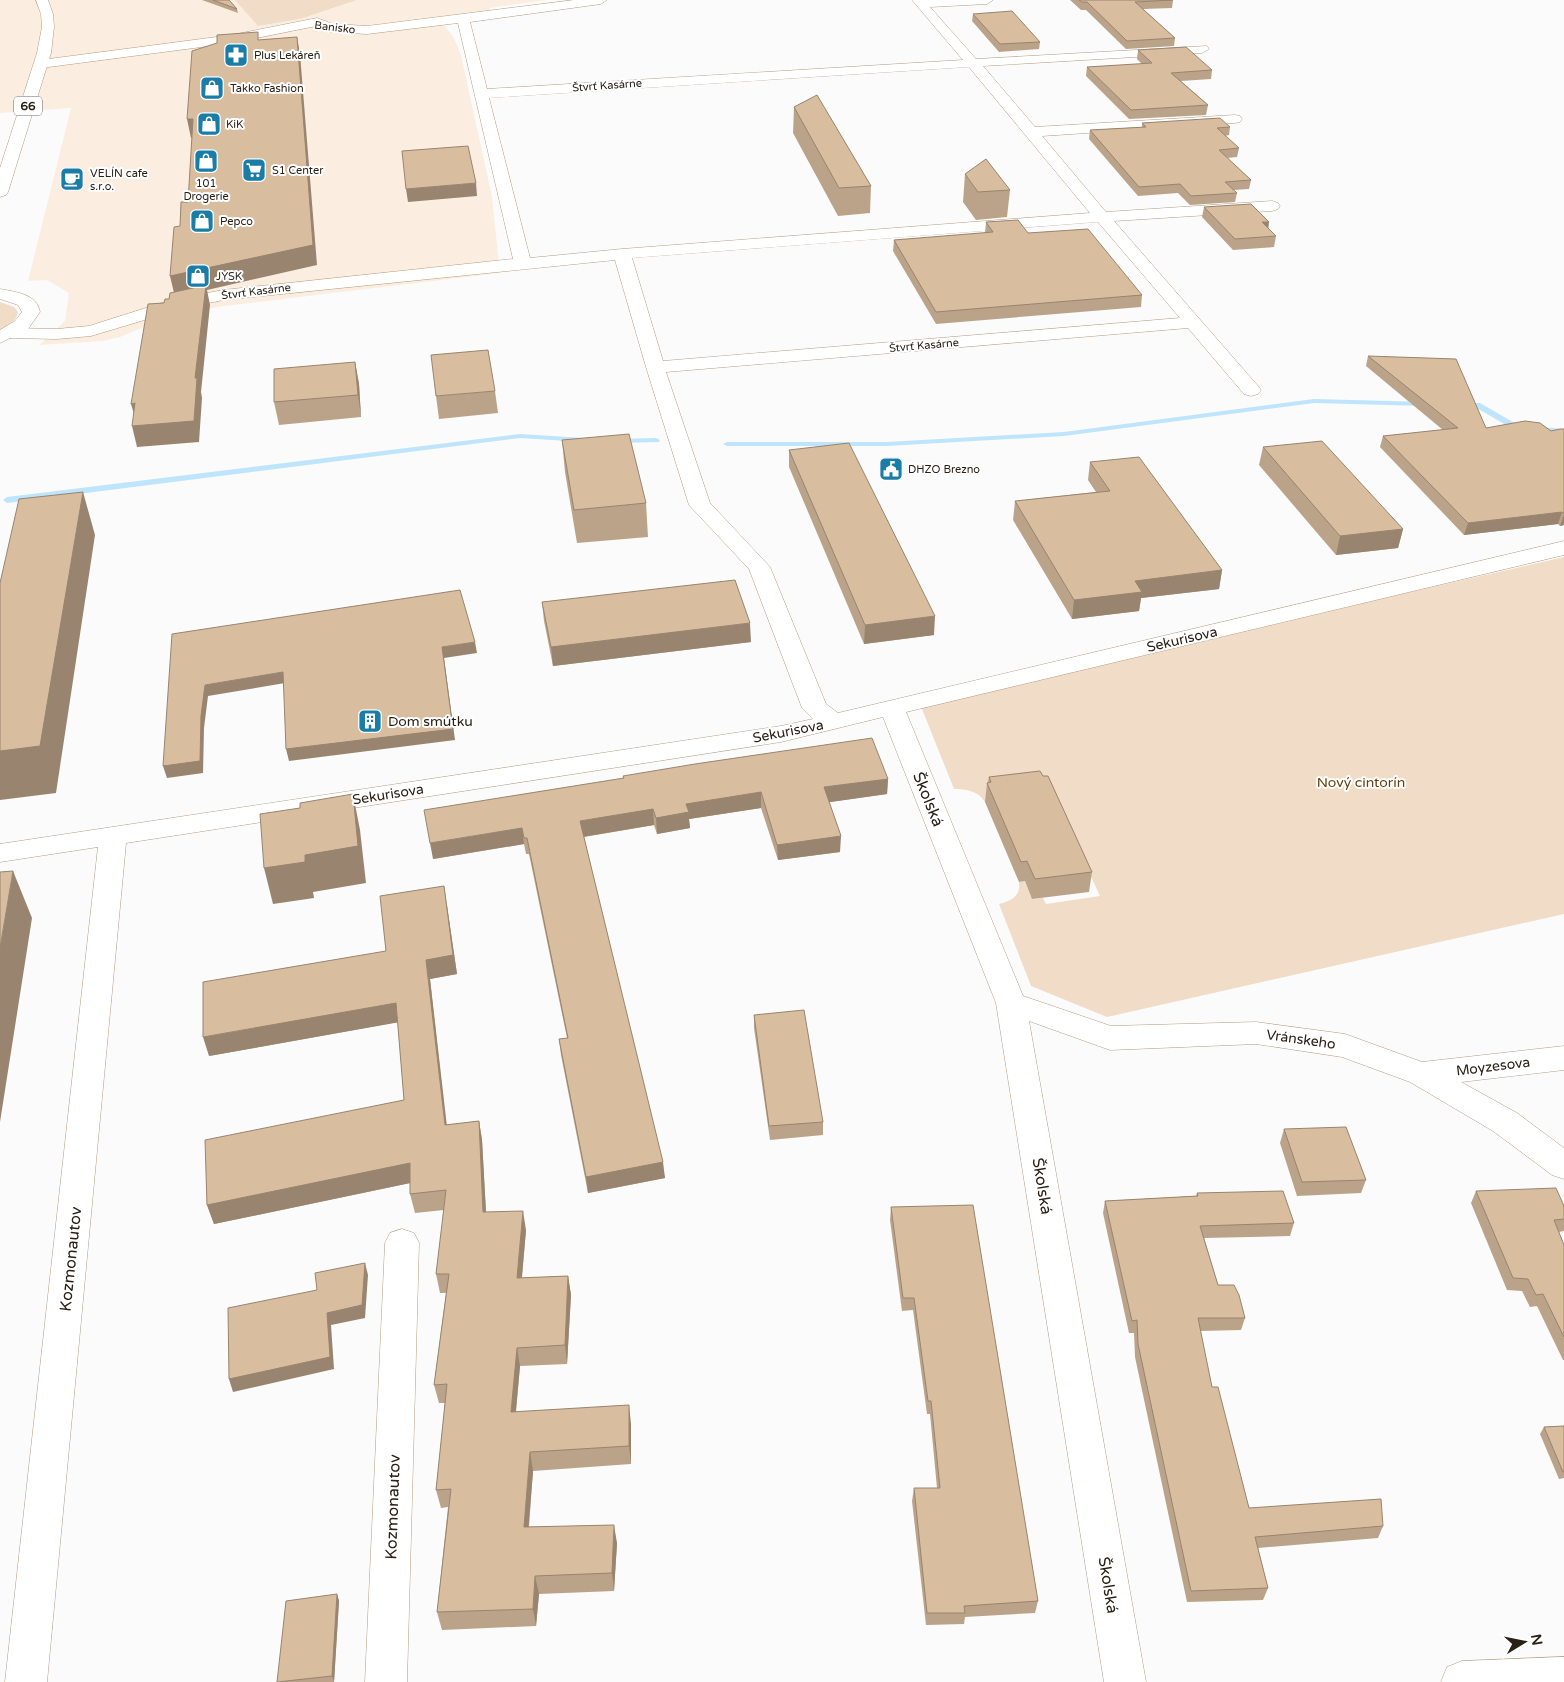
<svg xmlns="http://www.w3.org/2000/svg" width="1564" height="1682" viewBox="0 0 1564 1682" font-family="'Varela Round',sans-serif">
<style>
.built{fill:#fbeee0}
.green{fill:#f0dcc7}
.lines{fill:none;stroke-linecap:round;stroke-linejoin:round}
.stream{fill:#bee5fc;fill-rule:evenodd}
.minor-casing{stroke:#b49b80;stroke-width:1}
.major-casing{stroke:#b49b80;stroke-width:1}
.minor{fill:#fff;fill-rule:evenodd}
.major{fill:#fff;fill-rule:evenodd}
.wall{fill:#bba389}
.shaded-wall{fill:#98846f}
.building{fill:#d9bd9f;stroke:#98846f}
.labels{text-anchor:middle;stroke-width:4;stroke-linejoin:round;paint-order:stroke}
.far-street-label{font-size:11px;fill:#2a2016;stroke:#fff}
.far-poi-label{font-size:11px;fill:#2a2016;stroke:#fff;text-anchor:start}
.shield{fill:#fff;stroke:#6a635c;stroke-width:1}
.shield-label{font-size:12px;font-weight:bold;fill:#2a2016}
.street-label{font-size:14px;fill:#2a2016;stroke:#fff}
.poi-label{font-size:14px;fill:#2a2016;stroke:#fff;text-anchor:start}
.park-label{font-size:14px;fill:#67400e;stroke:#fff}
.near-street-label{font-size:16px;fill:#2a2016;stroke:#fff}
</style>
<rect width="100%" height="100%" fill="#fbfbfb"/>
<!-- built -->
<path class="built" d="M 0,0 L 235,0 L 259,26 L 300,19 L 357,0 L 547,0 L 489,8 L 493,13 L 441,21 L 454,38 L 461,55 L 492,197 L 500,273 L 224,306 L 195,311 L 159,321 L 120,337 L 103,341 L 39,345 L 65,321 L 69,293 L 47,280 L 28,281 L 71,108 L 0,113 Z"/>
<!-- green -->
<path class="green" d="M 235,0 L 357,0 L 300,19 L 258,26 Z
M 0,302 L 14,307 L 18,312 C 16,322 8,325 0,330 Z
M 1564,557 L 1564,914 L 1107,1017 L 1031,986 L 999,904 C 1011,901 1021,896 1019,882 L 1025,881 L 1032,899 L 1043,898 L 1046,904 L 1100,896 L 1081,855 L 985,802 C 978,791 967,789 954,789 L 920,704 Z"/>
<g class="lines">
<!-- stream -->
<path class="stream" d="M 1314,399 L 1426,402 L 1430,404 L 1426,406 L 1314,403 L 1064,436 L 887,446 L 727,446 L 723,444 L 727,442 L 887,442 L 1064,432 Z
M 1458,403 L 1480,403 L 1518,425 L 1564,429 L 1564,433 L 1513,429 L 1475,407 L 1461,407 L 1457,405 Z
M 520,434 L 584,438 L 588,440 L 584,442 L 520,438 L 7,503 L 3,500 L 7,497 Z
M 656,438 L 660,440 L 659,442 L 618,443 L 614,441 L 618,439 Z"/>
<!-- minor casing -->
<g class="minor-casing">
<path id="minor" d="M 574,0 L 607,0 L 601,4 L 470,22 L 487,89 L 963,60 L 912,0 L 993,0 L 987,4 L 930,7 L 976,59 L 1207,46 L 1209,49 L 1202,53 L 983,66 L 1035,127 L 1235,115 L 1240,116 L 1242,119 L 1240,122 L 1235,123 L 1042,136 L 1106,212 L 1272,201 L 1278,203 L 1280,206 L 1278,209 L 1272,211 L 1114,221 L 1258,386 L 1261,390 L 1258,394 L 1251,396 L 1244,394 L 1188,328 L 666,372 L 710,503 L 770,567 L 826,704 L 838,713 L 1564,541 L 1564,555 L 906,712 L 1023,996 L 1111,1026 L 1256,1022 L 1345,1034 L 1422,1062 L 1564,1046 L 1564,1070 L 1461,1082 L 1517,1113 L 1564,1148 L 1564,1179 L 1552,1175 L 1493,1131 L 1410,1082 L 1342,1057 L 1256,1044 L 1110,1050 L 1029,1021 L 1146,1682 L 1104,1682 L 996,1003 L 883,717 L 781,742 L 126,843 L 47,1682 L 5,1682 L 98,847 L 0,862 L 0,844 L 781,726 L 813,719 L 802,708 L 749,569 L 689,505 L 646,367 L 615,260 L 223,300 L 181,309 L 91,336 L 57,339 L 10,338 L 4,337 L 1,333 L 4,329 L 10,328 L 57,329 L 89,326 L 171,300 L 223,290 L 513,259 L 458,23 L 367,34 L 331,32 L 316,26 L 232,43 L 41,68 L 34,64 L 41,60 L 232,35 L 317,18 L 333,24 L 367,26 ZM 969,67 L 1090,213 L 622,249 L 530,258 L 489,98 ZM 1098,222 L 1180,318 L 663,361 L 632,258 Z
M 402,1229 L 414,1233 L 419,1243 L 407,1682 L 365,1682 L 385,1243 L 390,1233 Z
M 1564,1657 L 1564,1682 L 1441,1682 L 1447,1667 L 1462,1661 Z"/>
</g>
<!-- major casing -->
<g class="major-casing">
<path id="major" d="M 36,0 L 48,0 L 53,14 L 54,27 L 51,53 L 8,192 L 6,195 L 0,197 L 0,168 L 37,53 L 42,27 L 41,14 Z
M 0,289 C 16,292 37,294 40,312 L 28,329 L 0,343 L 0,330 L 15,321 L 22,312 L 18,305 L 0,299 Z"/>
</g>
<!-- minor -->
<use href="#minor" class="minor"/>
<!-- major -->
<use href="#major" class="major"/>
</g>
<!-- wall -->
<path class="wall" d="M 202,0 L 229,0 L 237,9 L 238,13 Z
M 1070,0 L 1173,0 L 1172,8 L 1143,9 L 1175,38 L 1174,46 L 1126,49 L 1086,10 L 1081,10 Z
M 973,14 L 1040,42 L 1039,49 L 999,52 L 972,21 Z
M 1138,50 L 1212,70 L 1211,79 L 1181,81 L 1208,105 L 1206,115 L 1129,119 L 1086,76 L 1087,67 L 1142,64 L 1137,59 Z
M 794,107 L 871,186 L 870,213 L 838,216 L 793,133 Z
M 1142,123 L 1230,127 L 1229,135 L 1225,136 L 1239,148 L 1237,157 L 1227,158 L 1251,180 L 1249,189 L 1233,190 L 1237,193 L 1235,202 L 1190,205 L 1178,193 L 1138,196 L 1089,139 L 1090,130 L 1142,127 Z
M 965,174 L 1010,190 L 1007,217 L 976,220 L 963,202 Z
M 1204,207 L 1268,229 L 1276,236 L 1274,247 L 1233,250 L 1202,217 Z
M 986,222 L 1028,233 L 1142,295 L 1141,307 L 936,324 L 893,251 L 894,240 L 985,233 Z
M 1368,356 L 1486,428 L 1551,431 L 1564,429 L 1564,525 L 1560,526 L 1558,524 L 1464,535 L 1380,447 L 1383,436 L 1443,430 L 1366,366 Z
M 355,362 L 359,384 L 361,417 L 279,425 L 274,402 Z
M 495,391 L 498,413 L 439,419 L 436,396 Z
M 562,440 L 646,503 L 648,537 L 577,543 L 565,472 Z
M 1263,447 L 1403,529 L 1398,548 L 1336,555 L 1259,465 Z
M 789,450 L 934,635 L 864,644 L 789,467 Z
M 1090,462 L 1222,570 L 1219,589 L 1141,598 L 1139,611 L 1072,619 L 1013,520 L 1015,501 L 1096,492 L 1088,480 Z
M 542,602 L 751,642 L 553,666 L 544,621 Z
M 623,776 L 888,779 L 887,794 L 829,802 L 840,852 L 778,860 L 761,808 L 689,819 L 690,828 L 657,834 L 654,825 L 584,837 L 665,1178 L 588,1193 L 561,1055 L 559,1039 L 567,1038 L 529,854 L 526,854 L 524,844 L 433,859 L 623,778 Z
M 989,777 L 1092,872 L 1089,892 L 1032,899 L 1025,881 L 1019,882 L 985,802 L 987,783 L 988,782 Z
M 447,905 L 457,974 L 430,979 L 446,1125 L 479,1121 L 482,1140 L 486,1212 L 526,1230 L 522,1278 L 568,1276 L 571,1295 L 567,1364 L 520,1366 L 516,1412 L 631,1424 L 631,1464 L 533,1471 L 529,1527 L 617,1543 L 614,1591 L 539,1594 L 536,1626 L 442,1630 L 437,1612 L 448,1507 L 441,1508 L 436,1490 L 445,1403 L 439,1403 L 434,1385 L 446,1293 L 440,1293 L 436,1274 L 444,1210 L 415,1213 L 410,1194 L 410,1183 L 214,1224 L 207,1205 L 404,1100 L 398,1022 L 209,1056 L 386,951 Z
M 754,1015 L 823,1122 L 823,1135 L 770,1140 L 754,1028 Z
M 1284,1129 L 1366,1180 L 1361,1193 L 1297,1196 L 1280,1143 Z
M 1476,1191 L 1564,1206 L 1564,1231 L 1559,1232 L 1564,1245 L 1564,1360 L 1563,1360 L 1537,1306 L 1530,1307 L 1522,1291 L 1507,1290 L 1471,1203 Z
M 1197,1193 L 1294,1223 L 1290,1236 L 1204,1238 L 1218,1285 L 1245,1318 L 1241,1330 L 1200,1331 L 1212,1387 L 1249,1508 L 1383,1526 L 1378,1538 L 1258,1548 L 1268,1588 L 1263,1600 L 1187,1602 L 1135,1357 L 1134,1333 L 1129,1333 L 1103,1213 L 1105,1201 L 1196,1196 Z
M 891,1207 L 1038,1601 L 1035,1613 L 965,1617 L 964,1624 L 926,1625 L 912,1501 L 914,1488 L 937,1488 L 930,1414 L 927,1414 L 913,1310 L 902,1311 L 890,1220 Z
M 1564,1426 L 1564,1478 L 1559,1479 L 1540,1434 L 1544,1427 Z
M 337,1594 L 339,1601 L 334,1682 L 277,1682 Z"/>
<!-- shaded-wall -->
<path class="shaded-wall" d="M 297,37 L 300,54 L 317,265 L 207,290 L 210,305 L 201,392 L 202,398 L 199,442 L 137,447 L 132,426 L 175,297 L 170,276 Z
M 187,119 L 193,119 L 197,137 L 191,138 Z
M 476,183 L 477,196 L 408,202 L 406,189 Z
M 1262,222 L 1269,222 L 1268,232 Z
M 355,362 L 359,384 L 361,417 L 358,395 Z
M 135,403 L 137,424 L 131,404 Z
M 83,492 L 95,535 L 56,793 L 0,800 L 0,751 Z
M 1562,512 L 1558,524 L 1464,535 L 1468,523 Z
M 1564,514 L 1564,525 L 1560,526 Z
M 1403,529 L 1398,548 L 1336,555 L 1340,536 Z
M 1222,570 L 1219,589 L 1141,598 L 1139,611 L 1072,619 L 1074,600 L 1135,581 Z
M 935,616 L 934,635 L 864,644 L 865,625 Z
M 750,623 L 751,642 L 553,666 L 551,647 Z
M 475,642 L 477,653 L 444,658 L 455,740 L 289,761 L 286,749 L 442,647 Z
M 283,672 L 285,683 L 208,696 L 204,728 L 203,773 L 167,778 L 163,766 L 205,685 Z
M 888,779 L 887,794 L 824,803 L 824,787 Z
M 761,792 L 761,808 L 689,819 L 690,828 L 657,834 L 656,818 L 686,804 Z
M 353,794 L 360,830 L 366,883 L 313,892 L 314,898 L 273,904 L 264,868 L 305,855 Z
M 653,809 L 654,825 L 582,837 L 580,821 Z
M 522,828 L 524,844 L 433,859 L 430,843 Z
M 841,836 L 840,852 L 778,860 L 777,845 Z
M 13,871 L 32,918 L 0,1122 L 0,948 Z
M 444,886 L 457,974 L 430,979 L 449,1144 L 445,1125 L 426,960 Z
M 396,1003 L 400,1022 L 209,1056 L 203,1037 Z
M 479,1121 L 482,1140 L 487,1231 L 483,1212 Z
M 663,1162 L 665,1178 L 588,1193 L 586,1177 Z
M 410,1163 L 415,1182 L 214,1224 L 207,1205 Z
M 523,1211 L 526,1230 L 520,1297 L 517,1278 Z
M 365,1263 L 368,1275 L 365,1318 L 331,1325 L 334,1369 L 233,1392 L 229,1379 Z
M 568,1276 L 571,1295 L 567,1364 L 565,1345 Z
M 517,1348 L 520,1366 L 514,1430 L 511,1412 Z
M 629,1405 L 631,1424 L 631,1464 L 629,1446 Z
M 530,1452 L 533,1471 L 527,1545 L 524,1527 Z
M 614,1525 L 617,1543 L 614,1591 L 612,1573 Z
M 535,1576 L 539,1594 L 536,1626 L 533,1609 Z
M 337,1594 L 339,1601 L 334,1682 L 332,1676 Z"/>
<!-- building -->
<path class="building" d="M 213,0 L 229,0 L 237,9 Z
M 1079,0 L 1173,0 L 1135,2 L 1175,38 L 1127,41 L 1087,2 L 1082,2 Z
M 1012,11 L 1040,42 L 1000,44 L 973,14 Z
M 258,32 L 258,40 L 297,37 L 313,245 L 170,276 L 174,227 L 180,226 L 181,202 L 188,202 L 193,119 L 187,119 L 192,51 L 217,43 L 217,35 Z
M 1186,47 L 1212,70 L 1171,73 L 1208,105 L 1131,110 L 1087,67 L 1152,63 L 1138,50 Z
M 817,95 L 871,186 L 839,188 L 794,107 Z
M 1220,118 L 1230,127 L 1217,128 L 1239,148 L 1219,150 L 1251,180 L 1225,182 L 1237,193 L 1191,196 L 1180,184 L 1139,187 L 1090,130 L 1146,127 L 1142,123 Z
M 468,146 L 476,183 L 406,189 L 402,151 Z
M 986,159 L 1010,190 L 978,192 L 965,174 Z
M 1251,204 L 1269,222 L 1262,222 L 1276,236 L 1235,239 L 1204,207 Z
M 1018,220 L 1028,233 L 1088,229 L 1142,295 L 936,312 L 894,240 L 993,232 L 986,222 Z
M 206,285 L 195,378 L 197,378 L 194,421 L 132,426 L 135,403 L 131,404 L 148,304 L 164,303 L 165,299 L 169,299 L 170,293 Z
M 488,350 L 495,391 L 436,396 L 431,355 Z
M 1368,356 L 1456,359 L 1486,428 L 1525,421 L 1540,423 L 1551,431 L 1560,429 L 1564,429 L 1564,514 L 1562,512 L 1468,523 L 1383,436 L 1458,428 Z
M 355,362 L 358,395 L 274,402 L 274,369 Z
M 629,434 L 646,503 L 574,510 L 562,440 Z
M 1322,441 L 1403,529 L 1340,536 L 1263,447 Z
M 849,443 L 935,616 L 865,625 L 789,450 Z
M 1139,457 L 1222,570 L 1135,581 L 1142,592 L 1074,600 L 1015,501 L 1110,491 L 1090,462 Z
M 83,492 L 40,746 L 0,751 L 0,583 L 19,499 Z
M 735,580 L 750,623 L 551,647 L 542,602 Z
M 460,590 L 475,642 L 442,647 L 453,729 L 286,749 L 283,672 L 205,685 L 201,716 L 200,761 L 163,766 L 172,634 Z
M 872,738 L 888,779 L 824,787 L 841,836 L 777,845 L 761,792 L 686,804 L 689,812 L 656,818 L 653,809 L 580,821 L 663,1162 L 586,1177 L 559,1039 L 568,1038 L 527,838 L 524,838 L 522,828 L 430,843 L 424,810 L 624,778 L 623,776 L 695,764 Z
M 1040,771 L 1043,776 L 1048,776 L 1092,872 L 1035,879 L 1027,861 L 1021,862 L 987,783 L 991,782 L 989,777 Z
M 353,794 L 358,846 L 305,855 L 305,862 L 264,868 L 260,814 L 300,808 L 300,803 Z
M 13,871 L 0,948 L 0,872 Z
M 444,886 L 453,955 L 426,960 L 445,1125 L 479,1121 L 483,1212 L 523,1211 L 517,1278 L 568,1276 L 565,1345 L 517,1348 L 511,1412 L 629,1405 L 629,1446 L 530,1452 L 524,1527 L 614,1525 L 612,1573 L 535,1576 L 533,1609 L 437,1612 L 451,1489 L 436,1490 L 447,1384 L 434,1385 L 449,1274 L 436,1274 L 446,1190 L 410,1194 L 410,1163 L 207,1205 L 205,1140 L 404,1100 L 396,1003 L 203,1037 L 203,982 L 386,951 L 380,896 Z
M 804,1010 L 823,1122 L 769,1126 L 754,1015 Z
M 1346,1127 L 1366,1180 L 1302,1182 L 1284,1129 Z
M 1556,1188 L 1564,1206 L 1564,1219 L 1554,1220 L 1564,1245 L 1564,1337 L 1543,1294 L 1536,1295 L 1528,1279 L 1513,1278 L 1476,1191 Z
M 1283,1191 L 1294,1223 L 1200,1226 L 1218,1285 L 1234,1285 L 1239,1295 L 1245,1318 L 1198,1318 L 1212,1387 L 1218,1387 L 1249,1508 L 1381,1499 L 1383,1526 L 1255,1537 L 1268,1588 L 1191,1591 L 1138,1344 L 1137,1320 L 1132,1321 L 1105,1201 L 1198,1196 L 1197,1193 Z
M 973,1205 L 1038,1601 L 964,1606 L 965,1613 L 927,1613 L 914,1488 L 940,1488 L 931,1401 L 928,1401 L 914,1298 L 903,1298 L 891,1207 Z
M 365,1263 L 362,1305 L 327,1313 L 330,1357 L 229,1379 L 228,1308 L 317,1290 L 315,1273 Z
M 1564,1426 L 1564,1472 L 1563,1472 L 1544,1427 Z
M 337,1594 L 332,1676 L 277,1682 L 286,1601 Z"/>
<!-- icons -->
<defs>
<g id="pharmacy-square" transform="scale(1.25)"><rect x="-9" y="-9" width="18" height="18" rx="4" fill="#197da8" stroke="#fff"/><path d="M-2-6h4v4h4v4h-4v4h-4v-4h-4v-4h4Z" fill="#fff"/></g>
<g id="shop-square" transform="scale(1.25)"><rect x="-9" y="-9" width="18" height="18" rx="4" fill="#197da8" stroke="#fff"/><path d="M-5-2.5h2.3a2.7 3.5 0 0 1 5.4 0H5L5.5 6h-11ZM-1.5-2.5h3a1.5 2.3 0 0 0-3 0Z" fill="#fff"/></g>
<g id="supermarket-square" transform="scale(1.25)"><rect x="-9" y="-9" width="18" height="18" rx="4" fill="#197da8" stroke="#fff"/><path d="M-6-5.5h2.5l.6 2H6L4.5 2H-2.5L-4.4-4H-6ZM-1.5 3.2a1.3 1.3 0 1 0 .1 0ZM3 3.2a1.3 1.3 0 1 0 .1 0Z" fill="#fff"/></g>
<g id="cafe-square" transform="scale(1.25)"><rect x="-9" y="-9" width="18" height="18" rx="4" fill="#197da8" stroke="#fff"/><path d="M-5.5-4.5H6V0H3Q3 3.5 0 3.5H-2.5Q-5.5 3.5-5.5 0ZM3-3.2v2h1.7v-2ZM-6 4.5H4V6H-6Z" fill="#fff"/></g>
<g id="civic-square" transform="scale(1.25)"><rect x="-9" y="-9" width="18" height="18" rx="4" fill="#197da8" stroke="#fff"/><path d="M-.6-6.5H3V-4.5H.6V-3L4-1V1h2V6H-6V1h2V-1L-.6-3ZM-1.2 2.5V6h2.4V2.5Z" fill="#fff"/></g>
<g id="building-square" transform="scale(1.25)"><rect x="-9" y="-9" width="18" height="18" rx="4" fill="#197da8" stroke="#fff"/><path d="M-4-6H4V6H1V3H-1V6H-4ZM-2.5-4.3h1.7v1.8h-1.7ZM.8-4.3h1.7v1.8H.8ZM-2.5-1h1.7V.8h-1.7ZM.8-1h1.7V.8H.8Z" fill="#fff"/></g>
</defs>
<g fill-rule="evenodd">
<use href="#pharmacy-square" x="236" y="55"/>
<use href="#shop-square" x="212" y="88"/>
<use href="#shop-square" x="209" y="124"/>
<use href="#shop-square" x="206" y="161"/>
<use href="#supermarket-square" x="254" y="170"/>
<use href="#cafe-square" x="72" y="179"/>
<use href="#shop-square" x="202" y="221"/>
<use href="#shop-square" x="198" y="276"/>
<use href="#civic-square" x="891" y="469"/>
<use href="#building-square" x="370" y="721"/>
</g>
<g class="labels">
<!-- far-street labels -->
<g class="far-street-label">
<text transform="translate(335 27) rotate(7)" y="4">Banisko</text>
<text transform="translate(607 85) rotate(-4)" y="4">Štvrť Kasárne</text>
<text transform="translate(256 291) rotate(-7)" y="4">Štvrť Kasárne</text>
<text transform="translate(924 345) rotate(-5)" y="4">Štvrť Kasárne</text>
</g>
<!-- far-poi labels -->
<g class="far-poi-label">
<text x="254" y="59">Plus Lekáreň</text>
<text x="230" y="92">Takko Fashion</text>
<text x="226" y="128">KiK</text>
<text x="272" y="174">S1 Center</text>
<text x="90" y="177">VELÍN cafe<tspan x="90" dy="13">s.r.o.</tspan></text>
<text x="206" y="187" text-anchor="middle">101<tspan x="206" dy="13">Drogerie</tspan></text>
<text x="220" y="225">Pepco</text>
<text x="216" y="280">JYSK</text>
<text x="908" y="473">DHZO Brezno</text>
</g>
<!-- shield labels -->
<rect class="shield" x="14" y="96.5" width="28" height="19" rx="4"/>
<g class="shield-label">
<text x="28" y="110">66</text>
</g>
<!-- street labels -->
<g class="street-label">
<text transform="translate(1182 639) rotate(-13)" y="5">Sekurisova</text>
<text transform="translate(788 731) rotate(-11)" y="5">Sekurisova</text>
<text transform="translate(388 794) rotate(-9)" y="5">Sekurisova</text>
<text transform="translate(1301 1039) rotate(8)" y="5">Vránskeho</text>
<text transform="translate(1493 1066) rotate(-7)" y="5">Moyzesova</text>
</g>
<!-- poi labels -->
<g class="poi-label">
<text x="388" y="726">Dom smútku</text>
</g>
<!-- park labels -->
<g class="park-label">
<text x="1361" y="787">Nový cintorín</text>
</g>
<!-- near-street labels -->
<g class="near-street-label">
<text transform="translate(929 799) rotate(68)" y="6">Školská</text>
<text transform="translate(1043 1186) rotate(81)" y="6">Školská</text>
<text transform="translate(70 1259) rotate(-84)" y="6">Kozmonautov</text>
<text transform="translate(392 1507) rotate(-88)" y="6">Kozmonautov</text>
<text transform="translate(1109 1585) rotate(81)" y="6">Školská</text>
</g>
</g>
<!-- north arrow -->
<g transform="translate(1524 1642) rotate(80)" stroke="#ffffff" stroke-width="4" paint-order="stroke">
<path d="M0-4L9 19L0 12L-9 19Z" fill="#2a2016"/>
<text y="-8" font-size="14" font-weight="bold" text-anchor="middle" fill="#2a2016">N</text>
</g>
</svg>
